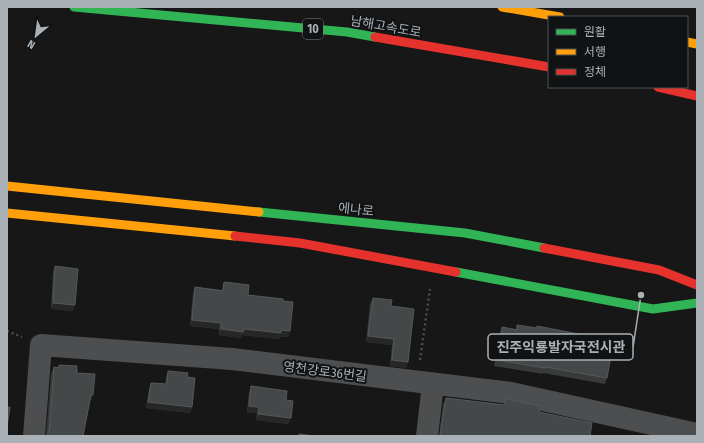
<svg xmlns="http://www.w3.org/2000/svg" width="704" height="443" viewBox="0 0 704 443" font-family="'Fira Sans Condensed','Noto Sans KR',sans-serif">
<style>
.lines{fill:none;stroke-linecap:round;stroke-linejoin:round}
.path{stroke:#4d4f51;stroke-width:2.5;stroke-dasharray:2 3;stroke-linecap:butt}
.street{stroke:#4c4e50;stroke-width:22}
.fast{stroke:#30b455;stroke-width:9}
.slow{stroke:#ff9f0a;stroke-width:9}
.jam{stroke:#e5322d;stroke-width:9}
.wall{fill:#393b3b}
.shaded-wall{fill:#272727}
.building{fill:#454849;stroke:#55585a}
.labels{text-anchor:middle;stroke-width:4;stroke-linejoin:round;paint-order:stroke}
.shield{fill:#111213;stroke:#7b8186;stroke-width:1}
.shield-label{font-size:12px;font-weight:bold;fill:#a9b1b7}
.street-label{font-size:13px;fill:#a9b1b7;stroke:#111213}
.leader{fill:none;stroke:#a9b1b7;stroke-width:1.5}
.callout-dot{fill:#a9b1b7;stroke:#111213;stroke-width:1.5}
.callout{fill:#111213;stroke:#a9b1b7;stroke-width:1.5}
.callout-label{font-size:14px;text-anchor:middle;font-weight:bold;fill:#a9b1b7}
</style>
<rect width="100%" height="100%" fill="#171717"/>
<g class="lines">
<!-- path -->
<path class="path" d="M 7,331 L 22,337
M 420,360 L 430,289"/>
<!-- street -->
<path class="street" d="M 34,436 L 41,345 L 232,359 L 511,393 L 697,434
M 427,436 L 433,384"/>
<!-- fast -->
<path class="fast" d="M 74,7 L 347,32 L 375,37
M 259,212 L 465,233 L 544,248
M 456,272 L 653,309 L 697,303"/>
<!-- slow -->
<path class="slow" d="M 502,7 L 560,17
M 687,42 L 697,44
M 7,186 L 259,212
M 7,213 L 235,236"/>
<!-- jam -->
<path class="jam" d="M 375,37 L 549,67
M 658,87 L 697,96
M 235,236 L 300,243 L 456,272
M 544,248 L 659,270 L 697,285"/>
</g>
<!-- wall -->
<path class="wall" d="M 55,266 L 73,311 L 51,309 L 53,272 Z
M 224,282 L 248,295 L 283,301 L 290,331 L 288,337 L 280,337 L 279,339 L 242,335 L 241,338 L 219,335 L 219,329 L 190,326 L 193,293 L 195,287 L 222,290 Z
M 373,298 L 391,306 L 408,362 L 406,368 L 390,366 L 392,345 L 366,342 L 370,304 Z
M 517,325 L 536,328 L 537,326 L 598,342 L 607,378 L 605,384 L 543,373 L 543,374 L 494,366 L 500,333 L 502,327 L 516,329 Z
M 59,365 L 77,373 L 91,401 L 90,401 L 46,436 L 51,373 L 54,367 L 58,368 Z
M 168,371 L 187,377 L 192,407 L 190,413 L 146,408 L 149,389 L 151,383 L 165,384 L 166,377 Z
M 251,386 L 286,400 L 291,418 L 288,424 L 256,420 L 257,413 L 247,412 L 249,392 Z
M 446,398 L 504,405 L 506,399 L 539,412 L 590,436 L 439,436 L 443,404 Z"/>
<!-- shaded-wall -->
<path class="shaded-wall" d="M 53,303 L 75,305 L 73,311 L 51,309 Z
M 192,320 L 221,323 L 219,329 L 190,326 Z
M 221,329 L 244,329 L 290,331 L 288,337 L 280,337 L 279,339 L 242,335 L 241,338 L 219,335 Z
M 368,336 L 394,339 L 392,345 L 366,342 Z
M 392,360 L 408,362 L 406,368 L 390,366 Z
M 91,395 L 93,395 L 91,401 L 89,401 Z
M 148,402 L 192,407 L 190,413 L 146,408 Z
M 249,406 L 259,407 L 257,413 L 247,412 Z
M 258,414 L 291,418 L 288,424 L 256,420 Z"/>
<!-- building -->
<path class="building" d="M 55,266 L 78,269 L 75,305 L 53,303 Z
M 224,282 L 249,285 L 248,295 L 283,299 L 283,301 L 293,302 L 290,331 L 281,330 L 281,333 L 244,329 L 243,332 L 221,329 L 221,323 L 192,320 L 195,287 L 223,291 Z
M 373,298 L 392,300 L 391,306 L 414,309 L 408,362 L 392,360 L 394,339 L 368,336 Z
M 517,325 L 537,328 L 537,326 L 599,338 L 598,342 L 613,345 L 607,378 L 545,367 L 545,368 L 497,360 L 502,327 L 517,330 Z
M 59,365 L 77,366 L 77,373 L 95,374 L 93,395 L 91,395 L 83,436 L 47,436 L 49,431 L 54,367 L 59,368 Z
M 168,371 L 188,373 L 187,377 L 195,378 L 192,407 L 148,402 L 151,383 L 167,384 Z
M 251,386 L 287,391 L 286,400 L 293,401 L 291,418 L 258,414 L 259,407 L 249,406 Z
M 446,398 L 505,405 L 506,399 L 540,406 L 539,412 L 592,423 L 590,436 L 444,436 L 440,435 Z
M 7,407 L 10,407 L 7,427 Z
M 299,434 L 314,436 L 299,436 Z"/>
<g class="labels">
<!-- shield labels -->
<rect class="shield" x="303" y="19" width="20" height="20" rx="3"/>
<g class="shield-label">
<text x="313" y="33">10</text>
</g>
<!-- street labels -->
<g class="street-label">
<text transform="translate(386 26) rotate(10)" y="5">남해고속도로</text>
<text transform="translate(356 209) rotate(6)" y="5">에나로</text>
<text transform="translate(325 371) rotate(7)" y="5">영천강로36번길</text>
</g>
</g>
<!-- callouts -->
<path class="leader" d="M641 295L633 347"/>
<circle class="callout-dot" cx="641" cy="295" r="4"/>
<rect class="callout" x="488" y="334" width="145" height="26" rx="4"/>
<g class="callout-label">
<text x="561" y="352">진주익룡발자국전시관</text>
</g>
<!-- border -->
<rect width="704" height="443" fill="none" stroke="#a9b1b7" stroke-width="16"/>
<!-- legend -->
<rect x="548" y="16" width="140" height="72" fill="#111213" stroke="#4e5255"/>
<rect x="556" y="29" width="20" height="6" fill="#30b455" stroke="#4e5255"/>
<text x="584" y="36" font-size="12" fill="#a9b1b7">원활</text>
<rect x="556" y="49" width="20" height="6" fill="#ff9f0a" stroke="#4e5255"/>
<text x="584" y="56" font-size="12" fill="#a9b1b7">서행</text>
<rect x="556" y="69" width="20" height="6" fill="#e5322d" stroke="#4e5255"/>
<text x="584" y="76" font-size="12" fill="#a9b1b7">정체</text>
<!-- north arrow -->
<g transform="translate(36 36) rotate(209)" stroke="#111213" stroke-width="3" paint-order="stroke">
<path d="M0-3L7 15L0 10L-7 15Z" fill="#a9b1b7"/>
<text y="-6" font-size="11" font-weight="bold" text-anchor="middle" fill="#a9b1b7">N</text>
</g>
</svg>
